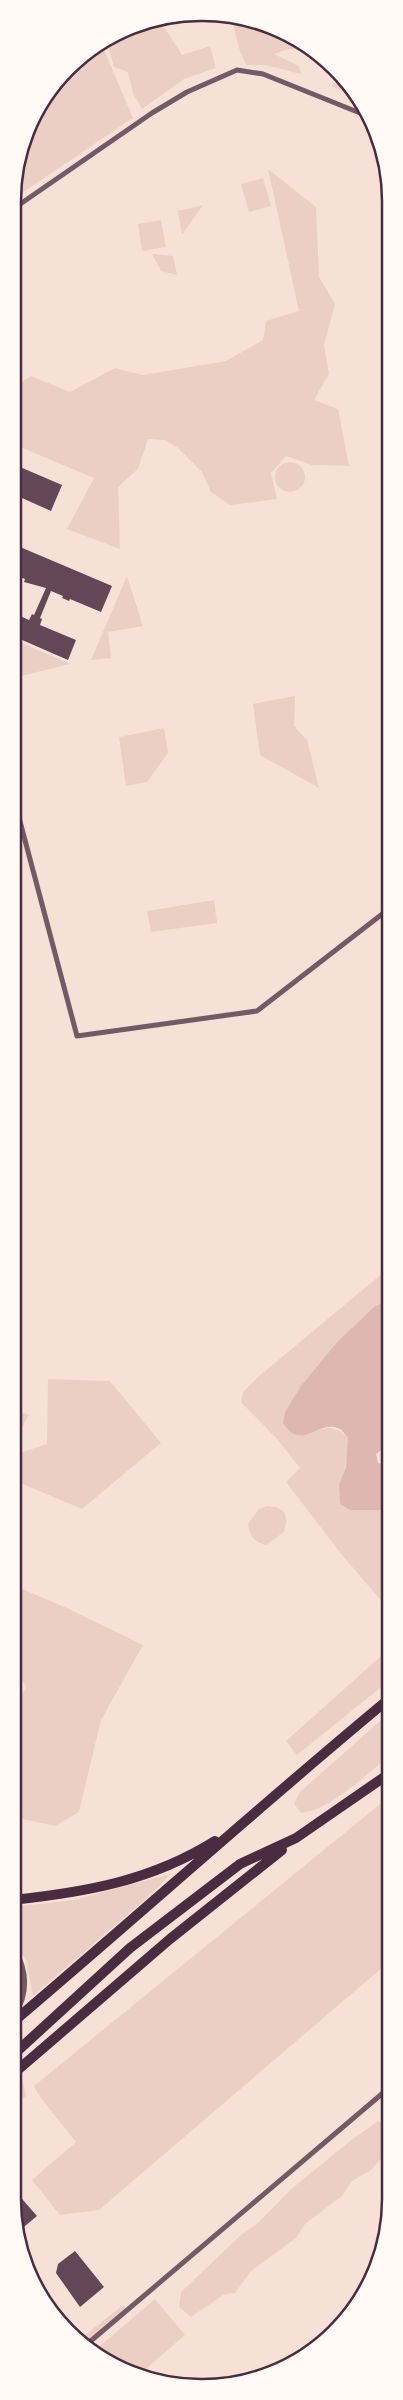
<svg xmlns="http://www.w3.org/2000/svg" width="403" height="2400" viewBox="0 0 403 2400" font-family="Georgia,serif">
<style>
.green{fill:#ebcfc5}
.water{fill:#dcb8b0}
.building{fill:#644757}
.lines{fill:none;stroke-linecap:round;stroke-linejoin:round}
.minor{stroke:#755966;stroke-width:5}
.tertiary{stroke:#755966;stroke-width:8}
.primary{stroke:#4a2c40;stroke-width:10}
.rim{fill:none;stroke:#4a2c40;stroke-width:2.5}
</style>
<rect width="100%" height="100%" fill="#f7e1d7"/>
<!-- green -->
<path class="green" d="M 231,17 L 274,27 L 308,50 L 289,49 L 274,54 L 299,66 L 301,74 L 265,65 L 246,65 L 240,51 Z
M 163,20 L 161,22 L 182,55 L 210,46 L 216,68 L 184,79 L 142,109 L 133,93 L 128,72 L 114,67 L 107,42 L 141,22 Z
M 102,45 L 133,118 L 13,199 L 13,189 L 32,118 L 77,59 Z
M 342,78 L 357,98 L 331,86 Z
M 268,169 L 316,207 L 319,277 L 335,304 L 324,345 L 329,374 L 314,400 L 338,409 L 349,466 L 312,465 L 286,456 L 271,473 L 277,499 L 230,505 L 211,492 L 202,472 L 178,448 L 165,440 L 148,439 L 138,469 L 118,487 L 120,549 L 67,529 L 94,478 L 13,444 L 13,387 L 31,376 L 70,392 L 115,368 L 143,375 L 226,361 L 263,340 L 266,321 L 299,311 Z
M 263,178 L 271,206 L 249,212 L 241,184 Z
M 203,205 L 182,235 L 178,211 Z
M 161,220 L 166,247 L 142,251 L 138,224 Z
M 152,254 L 173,256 L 177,275 L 161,271 Z
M275 477a15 15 0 1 1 30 0a15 15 0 1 1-30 0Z
M 127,576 L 143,626 L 108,632 L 111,658 L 91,660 Z
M 13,639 L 70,664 L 13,678 Z
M 295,696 L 294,726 L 307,740 L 319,788 L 260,755 L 253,704 Z
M 164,728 L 168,753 L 147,782 L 126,786 L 119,737 Z
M 214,900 L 217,923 L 151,932 L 147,911 Z
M 390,1267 L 390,1300 L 375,1306 L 337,1342 L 301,1386 L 298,1436 C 319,1432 331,1420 348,1438 C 350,1464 339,1479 340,1504 L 350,1510 L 380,1510 L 390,1501 L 390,1611 L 342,1555 L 286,1482 L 300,1468 L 278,1440 L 241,1402 L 243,1392 L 258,1377 Z
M 48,1379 L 110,1381 L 161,1443 L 82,1509 L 13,1480 L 13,1455 L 47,1444 Z
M 13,1409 L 29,1415 L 13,1443 Z
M 267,1506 C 286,1507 289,1515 284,1532 L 266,1545 C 254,1542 250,1536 248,1524 L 259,1509 Z
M 13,1585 L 69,1609 L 143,1645 L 101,1720 L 79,1812 L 55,1826 L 13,1817 L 13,1708 L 26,1687 L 13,1660 Z
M 390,1648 L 390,1680 L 297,1755 L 286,1741 Z
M 390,1716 L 390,1756 C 366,1774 331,1810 301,1813 L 294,1804 L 300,1792 L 380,1721 Z
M 390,1796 L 390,1961 L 99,2210 L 60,2215 L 32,2180 L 76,2142 C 68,2131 36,2094 34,2086 Z
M 170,1874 L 155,1891 L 33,1996 L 26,1960 L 13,1940 L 13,1907 L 74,1900 Z
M 23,2082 L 26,2096 L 15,2104 L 13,2089 Z
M 378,2121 L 390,2128 L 390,2148 L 371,2170 L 352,2181 L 342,2196 L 305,2224 L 296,2238 L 251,2271 L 235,2293 L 223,2295 L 191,2317 L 179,2307 L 181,2292 L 241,2235 L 258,2223 L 290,2190 L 350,2141 Z
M 155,2299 L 185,2335 L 140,2374 L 118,2368 L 94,2351 Z
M 123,2305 L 127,2310 L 87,2346 L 79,2340 Z"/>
<!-- water -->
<path class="water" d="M 390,1300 L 390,1431 L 384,1434 C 381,1444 389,1445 376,1454 L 378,1463 L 387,1465 L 390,1462 L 390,1501 L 380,1510 L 350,1510 L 340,1504 L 339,1485 L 346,1467 L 348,1438 C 346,1436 343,1431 340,1429 C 319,1418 302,1453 283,1423 L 285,1412 L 301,1386 L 337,1342 L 375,1306 Z"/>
<!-- building -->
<path class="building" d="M 13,464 L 62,485 L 51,511 L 13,494 Z
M 13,544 L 112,586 L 101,612 L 70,599 L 69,601 L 62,598 L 63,596 L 51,591 L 40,618 L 42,619 L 40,625 L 76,640 L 68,660 L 13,636 L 13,613 L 29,620 L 32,614 L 34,615 L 46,588 L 24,582 L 25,579 L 13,574 Z
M 16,2192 L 37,2216 L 19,2231 L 12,2198 Z
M 75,2251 L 104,2287 L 80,2307 L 56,2273 L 58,2264 Z"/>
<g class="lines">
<!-- minor -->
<path class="minor" d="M 13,209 L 152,113 L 187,92 L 237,70 L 263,74 L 370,117
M 13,795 L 77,1036 L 257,1011 L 390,908
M 86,2345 L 390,2087"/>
<!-- tertiary -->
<path class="tertiary" d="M 13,2015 C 27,1994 26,1971 13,1949"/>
<!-- primary -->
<path class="primary" d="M 13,1900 C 86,1892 151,1881 215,1841
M 13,2022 C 139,1915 262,1804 390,1698
M 13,2055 L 130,1948 L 240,1864 L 296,1838 L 390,1773
M 13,2074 L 170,1939 L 282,1850"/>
</g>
<!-- crop -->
<path d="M0 0H403V2400H0ZM201 21H202A180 180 0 0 1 382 201V2199A180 180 0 0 1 202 2379H201A180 180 0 0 1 21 2199V201A180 180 0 0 1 201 21Z" fill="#fffaf5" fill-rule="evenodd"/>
<path class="rim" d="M201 21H202A180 180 0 0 1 382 201V2199A180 180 0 0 1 202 2379H201A180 180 0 0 1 21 2199V201A180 180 0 0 1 201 21Z"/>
</svg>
